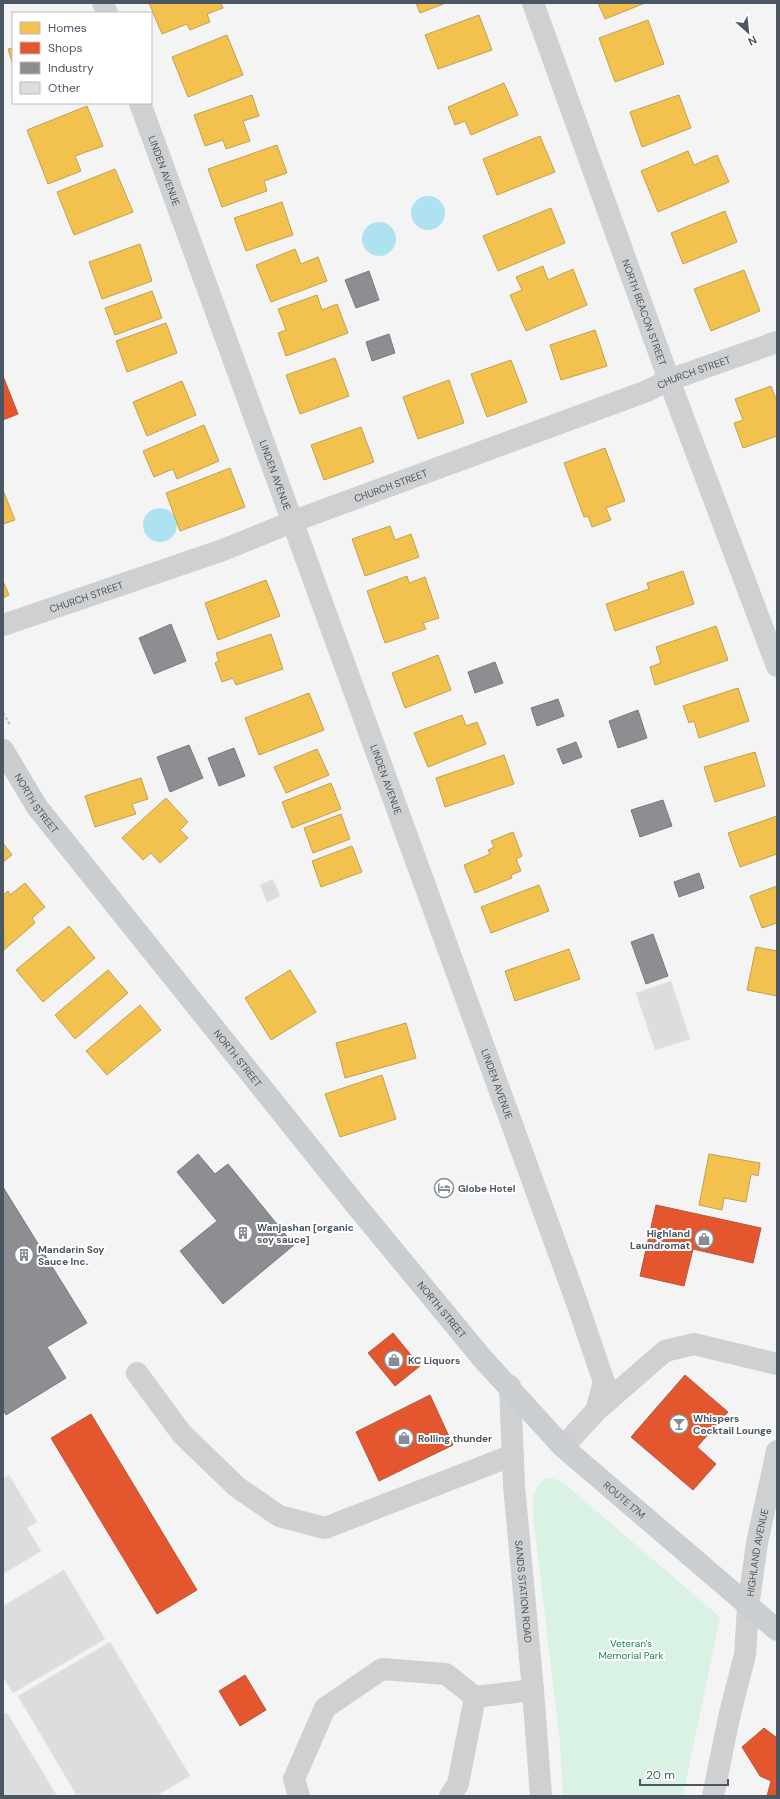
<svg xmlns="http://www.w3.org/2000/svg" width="780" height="1799" viewBox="0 0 780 1799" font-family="'DM Sans',sans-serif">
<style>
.green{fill:#d9f2e3}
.water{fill:#aee2f0}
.homes{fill:#f2c14e;stroke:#c0a154}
.shops{fill:#e4572e;stroke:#b6573d}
.industry{fill:#8d8d92;stroke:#797c83}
.building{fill:#ddddde;stroke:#e5e6e7}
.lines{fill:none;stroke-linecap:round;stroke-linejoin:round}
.path{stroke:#bcc7c4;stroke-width:2.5;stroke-dasharray:3 2;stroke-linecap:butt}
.minor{stroke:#ced0d2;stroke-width:22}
.major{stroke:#caced1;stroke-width:22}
.labels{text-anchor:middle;stroke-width:4;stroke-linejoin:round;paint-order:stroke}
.street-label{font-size:10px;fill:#4a5661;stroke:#fff}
.poi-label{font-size:10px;font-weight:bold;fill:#4a5661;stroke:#fff;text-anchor:start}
.park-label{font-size:10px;fill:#17864f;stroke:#fff}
</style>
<rect width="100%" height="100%" fill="#f4f4f4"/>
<!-- green -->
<path class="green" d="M 546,1478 L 555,1479 L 565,1484 L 720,1617 L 683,1796 L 563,1796 L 560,1743 L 533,1514 C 533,1497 533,1489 546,1478 Z"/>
<!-- water -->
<path class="water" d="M411 213a17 17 0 1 1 34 0a17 17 0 1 1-34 0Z
M362 239a17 17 0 1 1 34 0a17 17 0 1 1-34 0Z
M143 525a17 17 0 1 1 34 0a17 17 0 1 1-34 0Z"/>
<!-- homes -->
<path class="homes" d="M 149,3 L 221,3 L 223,8 L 207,14 L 210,22 L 190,30 L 187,24 L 162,34 Z
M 416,3 L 446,3 L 420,13 Z
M 598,3 L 645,3 L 605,19 Z
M 479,15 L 492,50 L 438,69 L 425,35 Z
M 648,20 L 664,64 L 615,82 L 599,38 Z
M 227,35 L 243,75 L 188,97 L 172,57 Z
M 13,48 L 13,65 L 8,49 Z
M 504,83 L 518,115 L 471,135 L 465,121 L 455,125 L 448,107 Z
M 252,95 L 259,116 L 243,121 L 250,141 L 226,149 L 223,140 L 205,146 L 194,115 Z
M 679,95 L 691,128 L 642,147 L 630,112 Z
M 87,106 L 103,146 L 75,156 L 81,171 L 48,184 L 27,130 Z
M 540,136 L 555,172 L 497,195 L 483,159 Z
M 277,145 L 287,173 L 264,181 L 267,191 L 222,207 L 208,169 Z
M 688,151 L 694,165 L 717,155 L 729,182 L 658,212 L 641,171 Z
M 115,169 L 133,212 L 74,235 L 57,192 Z
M 282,202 L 293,235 L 246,251 L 234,218 Z
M 551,208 L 565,243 L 498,271 L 483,236 Z
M 725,211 L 737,242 L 683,264 L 671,233 Z
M 140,244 L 152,281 L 102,299 L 89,262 Z
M 295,249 L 301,264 L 318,257 L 327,281 L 271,302 L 256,265 Z
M 543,266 L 548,280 L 573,269 L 587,305 L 526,331 L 510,295 L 522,290 L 516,277 Z
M 744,270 L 760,311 L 711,331 L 694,289 Z
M 152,291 L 162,318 L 115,335 L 105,308 Z
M 317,295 L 322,310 L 337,304 L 348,333 L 286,356 L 278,333 L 286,330 L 278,309 Z
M 166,323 L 177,353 L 127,372 L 116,341 Z
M 595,330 L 607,366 L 561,380 L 550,345 Z
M 335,358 L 349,396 L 300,414 L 286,375 Z
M 511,360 L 527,402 L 487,417 L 471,374 Z
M 449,380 L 464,423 L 418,439 L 403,397 Z
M 182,381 L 196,415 L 147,436 L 133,402 Z
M 771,386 L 777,402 L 777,436 L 743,448 L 734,423 L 743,420 L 735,399 Z
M 204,425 L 219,461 L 177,479 L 173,469 L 154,477 L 143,451 Z
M 361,427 L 374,462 L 324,480 L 311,445 Z
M 605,448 L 625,501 L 606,508 L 611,520 L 592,527 L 588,516 L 584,517 L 564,463 Z
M 230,468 L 245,507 L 180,531 L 166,493 Z
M 3,490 L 15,520 L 3,524 Z
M 390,526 L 395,540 L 411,534 L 419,557 L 365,576 L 352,539 Z
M 683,571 L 694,604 L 615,631 L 606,604 L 649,589 L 647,583 Z
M 407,576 L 409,583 L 425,577 L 439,618 L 423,623 L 426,629 L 385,643 L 367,591 Z
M 266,580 L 280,616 L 218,640 L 205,603 Z
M 3,581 L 9,595 L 3,598 Z
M 716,626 L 728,660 L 655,685 L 650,667 L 661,663 L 656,647 Z
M 271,634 L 283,669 L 236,685 L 233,678 L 222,682 L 215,663 L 219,661 L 216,653 Z
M 438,655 L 451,690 L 405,708 L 392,673 Z
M 738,688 L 749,721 L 699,738 L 694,721 L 689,723 L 683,706 Z
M 309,693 L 324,730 L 259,755 L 245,718 Z
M 462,715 L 466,726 L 477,722 L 486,744 L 428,767 L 414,733 Z
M 317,749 L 329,775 L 286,793 L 274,767 Z
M 755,752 L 765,786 L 715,802 L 704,767 Z
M 504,755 L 514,784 L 445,807 L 436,778 Z
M 141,778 L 148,799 L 132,804 L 136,814 L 95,827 L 85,796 Z
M 331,783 L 341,809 L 292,828 L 282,802 Z
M 166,798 L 188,822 L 180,830 L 188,838 L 160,863 L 151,853 L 143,860 L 122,838 Z
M 341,814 L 350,839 L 313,853 L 304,828 Z
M 777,816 L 777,854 L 740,867 L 728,833 Z
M 513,832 L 522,856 L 516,859 L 521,871 L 511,875 L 512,878 L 475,893 L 464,865 L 490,854 L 488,850 L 494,847 L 491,841 Z
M 3,843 L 12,855 L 3,862 Z
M 352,846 L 362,872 L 321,887 L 312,861 Z
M 25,883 L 45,907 L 32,918 L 35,923 L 4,950 L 3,895 L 8,891 L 10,895 Z
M 539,885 L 549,911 L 491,933 L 481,907 Z
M 777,886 L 777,923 L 762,928 L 750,896 Z
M 69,926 L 95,958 L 43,1002 L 16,970 Z
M 756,947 L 777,951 L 777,996 L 747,990 Z
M 569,949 L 580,979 L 515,1001 L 505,971 Z
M 108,970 L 128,993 L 75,1039 L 55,1015 Z
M 290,970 L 316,1012 L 271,1040 L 245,998 Z
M 140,1005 L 161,1030 L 107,1075 L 86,1051 Z
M 406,1023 L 416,1058 L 345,1078 L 336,1043 Z
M 382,1075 L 396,1119 L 340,1137 L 325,1094 Z
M 709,1154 L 760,1163 L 758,1176 L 751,1174 L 746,1202 L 724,1198 L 722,1210 L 699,1205 Z"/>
<!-- shops -->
<path class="shops" d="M 3,376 L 18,414 L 3,420 Z
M 656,1205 L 761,1228 L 753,1263 L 693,1249 L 684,1286 L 640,1276 Z
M 393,1333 L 420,1366 L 395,1386 L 368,1353 Z
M 685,1375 L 728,1412 L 697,1447 L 716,1464 L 693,1490 L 631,1437 Z
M 430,1395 L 453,1445 L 379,1481 L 356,1432 Z
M 91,1414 L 197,1590 L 157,1614 L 51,1438 Z
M 245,1675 L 266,1710 L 240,1726 L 219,1691 Z
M 764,1728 L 777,1738 L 777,1796 L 767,1796 L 771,1781 L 760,1776 L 742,1747 Z"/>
<!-- industry -->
<path class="industry" d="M 369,271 L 379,300 L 356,308 L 345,280 Z
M 389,334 L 395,353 L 372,361 L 366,342 Z
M 171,624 L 186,661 L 154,674 L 139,638 Z
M 495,662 L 503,683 L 475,693 L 468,672 Z
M 558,699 L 564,716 L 537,726 L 531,708 Z
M 638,710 L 647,738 L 618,748 L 609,721 Z
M 576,742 L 582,757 L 563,764 L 557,749 Z
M 189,745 L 203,778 L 170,792 L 157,757 Z
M 234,748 L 245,776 L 219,786 L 208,758 Z
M 663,800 L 672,826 L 640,837 L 631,810 Z
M 699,873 L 704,888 L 679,897 L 674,882 Z
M 653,934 L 668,976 L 646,984 L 631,942 Z
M 198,1154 L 215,1174 L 228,1164 L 294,1245 L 223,1304 L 180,1251 L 217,1221 L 177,1172 Z
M 3,1187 L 87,1323 L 47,1347 L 66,1378 L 6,1415 L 3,1410 Z"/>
<!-- building -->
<path class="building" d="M 273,879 L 280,896 L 267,902 L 260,885 Z
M 671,981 L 690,1039 L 655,1050 L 636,993 Z
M 9,1475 L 37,1522 L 27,1528 L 41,1551 L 3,1574 L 3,1479 Z
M 64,1570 L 105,1639 L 13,1693 L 3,1677 L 3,1606 Z
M 110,1642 L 190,1776 L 156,1796 L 77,1796 L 18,1696 Z
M 7,1713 L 57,1796 L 3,1796 L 3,1715 Z"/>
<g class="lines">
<!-- path -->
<path class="path" d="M 3,713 L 10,725"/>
<!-- minor -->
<g class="minor">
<path d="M 103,3 L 107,13"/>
<path id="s1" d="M 533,3 L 669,380 L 777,666"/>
<path id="s2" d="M 140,103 L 576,1300 L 604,1382 L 596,1411 L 563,1447"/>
<path id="s3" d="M 3,625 L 223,550 L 294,521 L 647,391 L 669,380 L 777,342"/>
<path d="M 137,1373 L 182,1434 L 237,1487 L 279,1516 L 325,1528 L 513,1455"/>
<path id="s4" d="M 510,1386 L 514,1486 L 533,1690 L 541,1796"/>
<path d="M 596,1411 L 665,1351 L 694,1344 L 777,1364"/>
<path d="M 299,1796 L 294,1779 L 325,1708 L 382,1669 L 446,1674 L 475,1697"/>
<path d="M 450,1796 L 458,1784 L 475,1697 L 533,1690"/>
<path id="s5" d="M 713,1796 L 730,1713 L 745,1655 L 748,1607 L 757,1543 L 777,1451"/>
</g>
<!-- major -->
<path class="major" id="s6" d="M 3,750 L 37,807 L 355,1204 L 482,1358 L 563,1447 L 777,1630"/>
</g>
<!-- icons -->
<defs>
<g id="hotel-ring" transform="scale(1)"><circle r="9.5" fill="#fff" stroke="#868d94" stroke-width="1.5"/><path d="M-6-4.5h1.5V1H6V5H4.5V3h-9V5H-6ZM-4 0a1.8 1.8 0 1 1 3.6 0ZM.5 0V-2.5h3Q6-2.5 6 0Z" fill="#868d94"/></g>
<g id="building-ring" transform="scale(1)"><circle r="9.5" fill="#fff" stroke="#868d94" stroke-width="1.5"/><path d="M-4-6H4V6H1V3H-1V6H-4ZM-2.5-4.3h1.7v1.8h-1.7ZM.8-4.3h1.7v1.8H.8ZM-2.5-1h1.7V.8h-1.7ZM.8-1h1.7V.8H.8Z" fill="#868d94"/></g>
<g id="shop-ring" transform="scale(1)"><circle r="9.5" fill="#fff" stroke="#868d94" stroke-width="1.5"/><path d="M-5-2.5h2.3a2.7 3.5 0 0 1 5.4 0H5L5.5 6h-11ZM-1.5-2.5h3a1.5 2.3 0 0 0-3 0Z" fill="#868d94"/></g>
<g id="bar-ring" transform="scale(1)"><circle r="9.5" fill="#fff" stroke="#868d94" stroke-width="1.5"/><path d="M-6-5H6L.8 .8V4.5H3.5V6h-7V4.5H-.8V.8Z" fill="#868d94"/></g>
</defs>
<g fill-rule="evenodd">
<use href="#hotel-ring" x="444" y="1188"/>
<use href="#building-ring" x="243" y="1233"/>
<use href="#shop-ring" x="704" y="1239"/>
<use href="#building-ring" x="24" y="1255"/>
<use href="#shop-ring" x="394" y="1360"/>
<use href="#bar-ring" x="679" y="1424"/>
<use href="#shop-ring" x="404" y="1438"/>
</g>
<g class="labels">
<!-- street labels -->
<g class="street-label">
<text dy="4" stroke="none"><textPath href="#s2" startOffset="72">LINDEN AVENUE</textPath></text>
<text dy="4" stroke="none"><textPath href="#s1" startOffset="329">NORTH BEACON STREET</textPath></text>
<text dy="4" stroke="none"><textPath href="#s3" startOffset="736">CHURCH STREET</textPath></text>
<text dy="4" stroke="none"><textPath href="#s2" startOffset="396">LINDEN AVENUE</textPath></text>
<text dy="4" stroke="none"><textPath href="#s3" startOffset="412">CHURCH STREET</textPath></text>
<text dy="4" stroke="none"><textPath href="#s3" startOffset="88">CHURCH STREET</textPath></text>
<text dy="4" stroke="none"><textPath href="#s2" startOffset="720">LINDEN AVENUE</textPath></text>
<text dy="4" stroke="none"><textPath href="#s6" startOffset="63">NORTH STREET</textPath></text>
<text dy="4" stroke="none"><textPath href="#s6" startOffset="388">NORTH STREET</textPath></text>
<text dy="4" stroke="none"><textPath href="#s2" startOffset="1044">LINDEN AVENUE</textPath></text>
<text dy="4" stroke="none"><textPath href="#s6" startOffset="712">NORTH STREET</textPath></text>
<text dy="4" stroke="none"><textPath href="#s6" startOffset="976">ROUTE 17M</textPath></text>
<text dy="4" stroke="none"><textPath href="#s5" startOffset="248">HIGHLAND AVENUE</textPath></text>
<text dy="4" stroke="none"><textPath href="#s4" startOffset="206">SANDS STATION ROAD</textPath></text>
</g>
<!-- poi labels -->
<g class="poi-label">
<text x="458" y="1192">Globe Hotel</text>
<text x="257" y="1231">Wanjashan [organic<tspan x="257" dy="12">soy sauce]</tspan></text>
<text x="690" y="1237" text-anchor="end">Highland<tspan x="690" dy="12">Laundromat</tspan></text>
<text x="38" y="1253">Mandarin Soy<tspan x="38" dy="12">Sauce Inc.</tspan></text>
<text x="408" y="1364">KC Liquors</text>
<text x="693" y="1422">Whispers<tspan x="693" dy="12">Cocktail Lounge</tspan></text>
<text x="418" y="1442">Rolling thunder</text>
</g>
<!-- park labels -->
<g class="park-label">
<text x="631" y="1647">Veteran's<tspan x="631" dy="12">Memorial Park</tspan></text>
</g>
</g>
<!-- border -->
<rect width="780" height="1799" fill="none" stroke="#4a5661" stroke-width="8"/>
<!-- legend -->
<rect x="12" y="12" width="140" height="92" fill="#ffffff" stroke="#b7bbc0"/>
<rect x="20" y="22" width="20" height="12" fill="#f2c14e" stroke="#b7bbc0"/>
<text x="48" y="32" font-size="12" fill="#4a5661">Homes</text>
<rect x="20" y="42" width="20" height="12" fill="#e4572e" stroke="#b7bbc0"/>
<text x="48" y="52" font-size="12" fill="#4a5661">Shops</text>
<rect x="20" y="62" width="20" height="12" fill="#8d8d92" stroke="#b7bbc0"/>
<text x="48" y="72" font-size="12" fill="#4a5661">Industry</text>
<rect x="20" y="82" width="20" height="12" fill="#ddddde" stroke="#b7bbc0"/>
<text x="48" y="92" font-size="12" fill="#4a5661">Other</text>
<!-- north arrow -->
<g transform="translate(748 32) rotate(153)" stroke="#ffffff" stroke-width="3" paint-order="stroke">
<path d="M0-3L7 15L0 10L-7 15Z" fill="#4a5661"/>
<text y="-6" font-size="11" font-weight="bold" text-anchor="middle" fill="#4a5661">N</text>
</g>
<!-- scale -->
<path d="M640 1779v6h88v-6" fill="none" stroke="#4a5661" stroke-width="2"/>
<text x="646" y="1779" font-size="12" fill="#4a5661" stroke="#ffffff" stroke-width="3" paint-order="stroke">20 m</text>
</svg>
